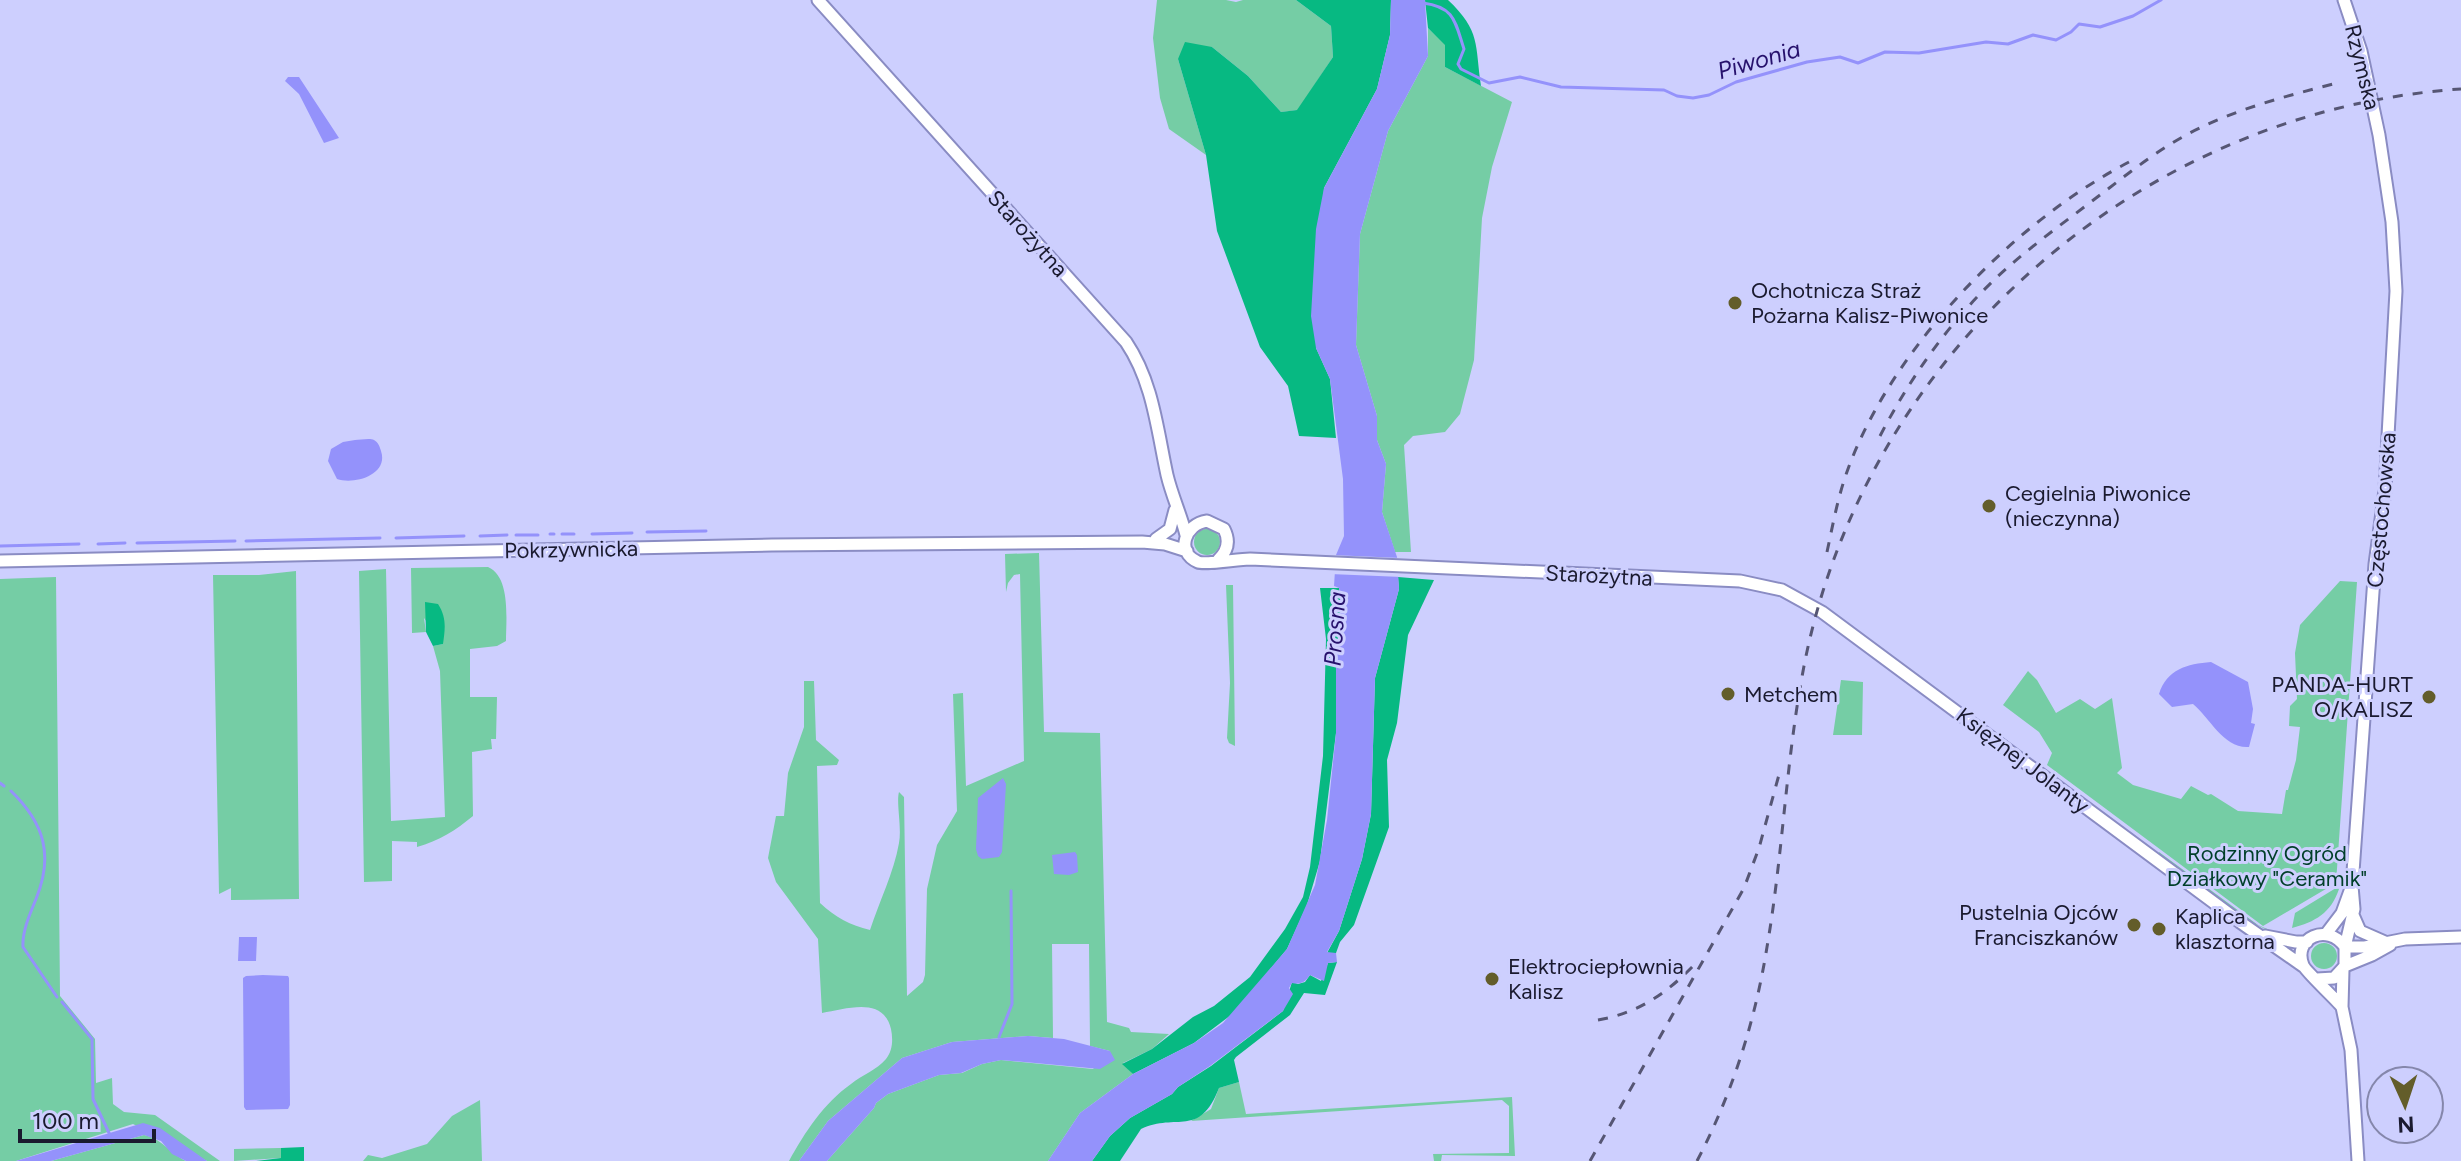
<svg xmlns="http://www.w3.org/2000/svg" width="2461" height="1161" viewBox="0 0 2461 1161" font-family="Figtree,sans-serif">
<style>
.green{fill:#75cda5}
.forest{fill:#07b982}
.water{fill:#9492fb}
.pier{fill:#cdcffe}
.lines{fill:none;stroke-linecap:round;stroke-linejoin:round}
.stream{stroke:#9492fb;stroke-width:3}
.secondary-casing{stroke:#8a8cc3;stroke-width:15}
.secondary{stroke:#fff;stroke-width:11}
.rail{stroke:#565674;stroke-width:3;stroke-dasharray:10 10;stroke-linecap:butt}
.poi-dot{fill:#635d2a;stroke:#cdcffe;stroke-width:3}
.labels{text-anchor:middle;stroke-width:6;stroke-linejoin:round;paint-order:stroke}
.street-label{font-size:22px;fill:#1a1a2f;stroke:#cdcffe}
.poi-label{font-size:22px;fill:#1a1a2f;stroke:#cdcffe;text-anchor:start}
.park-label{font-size:22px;fill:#003f29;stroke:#cdcffe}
.water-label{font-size:24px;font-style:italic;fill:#27126d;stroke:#cdcffe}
</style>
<rect width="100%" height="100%" fill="#cdcffe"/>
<!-- green -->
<path class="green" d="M 1157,0 L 1226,0 L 1236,2 L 1243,0 L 1296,0 L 1331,26 L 1333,57 L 1298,110 L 1281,112 L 1248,76 L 1212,47 L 1178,59 L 1206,155 L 1169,129 L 1160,98 L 1153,38 Z
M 1428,28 L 1446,45 L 1445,67 L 1512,102 L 1492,167 L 1482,218 L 1474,360 L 1460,414 L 1445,432 L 1413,436 L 1404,445 L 1411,552 L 1395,552 L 1382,512 L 1386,464 L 1377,440 L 1377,416 L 1356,345 L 1360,234 L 1388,131 L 1428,56 Z
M1194 542a13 13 0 1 1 26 0a13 13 0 1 1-26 0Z
M 1039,553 L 1044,732 L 1100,733 L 1107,1022 L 1129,1028 L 1131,1032 L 1169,1034 L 1152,1049 L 1123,1063 L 1133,1074 L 1080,1113 L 1048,1161 L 827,1161 L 874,1108 L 876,1103 L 888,1094 L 939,1075 L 962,1073 L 982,1064 L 1001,1060 L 1093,1069 L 1110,1051 L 1090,1046 L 1089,944 L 1052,944 L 1053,1038 L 1028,1036 L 952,1042 L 902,1058 L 828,1121 L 799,1161 L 789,1161 C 805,1132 824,1103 851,1084 C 862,1075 877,1070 886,1059 C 893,1050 893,1039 891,1029 C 883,996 847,1009 822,1013 L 818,939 L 776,882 L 768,858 L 776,816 L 784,816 L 788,773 L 804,727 L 804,681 L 814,681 L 816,740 L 839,760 L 837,765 L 817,766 L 820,903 C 836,918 850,925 870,930 C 879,902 894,872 899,843 C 902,827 896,803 899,792 L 904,797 L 907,996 L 923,982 L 925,975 L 927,889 L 937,845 L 957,811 L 953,694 L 963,693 L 966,786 L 1024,761 L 1020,574 L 1014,575 L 1008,583 L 1006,592 L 1005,554 Z
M 488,567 C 511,577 506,620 506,641 L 497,646 L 470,649 L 470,697 L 497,697 L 496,739 L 491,739 L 492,749 L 472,752 L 473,816 C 456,830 439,841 417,847 L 417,842 L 392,841 L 392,881 L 364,882 L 359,571 L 386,569 L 391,821 L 445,817 L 440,671 L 433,646 L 443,644 L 424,618 L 426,632 L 412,633 L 411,568 Z
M 296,571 L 299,899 L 231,900 L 231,888 L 219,894 L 213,575 L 259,575 Z
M 56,577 L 60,996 L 95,1039 L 96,1083 L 112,1078 L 113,1104 L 124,1112 L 155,1115 L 220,1161 L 207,1161 L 133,1124 L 16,1161 L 0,1161 L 0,579 Z
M 2340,581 L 2357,582 L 2336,883 L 2263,926 L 2047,765 L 2052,753 L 2039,732 L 2003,705 L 2028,671 L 2037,680 L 2056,713 L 2080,699 L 2095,709 L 2112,698 L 2122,768 L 2117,773 L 2133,785 L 2181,799 L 2191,786 L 2208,795 L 2211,794 L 2238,811 L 2282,814 L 2286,790 L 2288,790 L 2296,760 L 2300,727 L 2289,726 L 2290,706 L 2297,699 L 2295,653 L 2300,625 Z
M 1226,585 L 1233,585 L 1235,746 L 1229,743 L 1227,738 L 1230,683 Z
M 1841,680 L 1863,682 L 1862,735 L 1833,735 Z
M 2159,852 L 2258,925 L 2279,934 C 2234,919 2197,883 2159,856 Z
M 2336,888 L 2339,889 C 2331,913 2315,922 2292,928 L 2295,913 Z
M2311 956a13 13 0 1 1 26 0a13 13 0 1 1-26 0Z
M 1239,1082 L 1246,1114 L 1512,1097 L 1515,1156 L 1442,1155 L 1441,1161 L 1434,1161 L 1433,1154 L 1509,1153 L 1509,1106 L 1502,1100 L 1191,1121 L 1211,1109 L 1219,1088 Z
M 480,1100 L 482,1161 L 363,1161 L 368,1155 L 382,1158 L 427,1144 L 452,1116 Z
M 144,1135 C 161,1138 170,1153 186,1161 L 51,1161 Z
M 281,1148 L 281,1158 L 234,1161 L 234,1149 Z"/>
<!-- forest -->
<path class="forest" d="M 1296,0 L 1391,0 L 1390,35 L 1377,89 L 1324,188 L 1316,348 L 1330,379 L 1336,438 L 1299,436 L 1288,386 L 1260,347 L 1217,231 L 1206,155 L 1178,59 L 1185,42 L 1212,47 L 1248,76 L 1281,112 L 1297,110 L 1333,57 L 1331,26 Z
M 1425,0 L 1448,0 C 1481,31 1475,45 1481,86 L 1445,67 L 1445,45 L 1428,28 Z
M 1398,577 L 1434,580 L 1408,635 L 1397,723 L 1387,760 L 1389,827 L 1354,925 L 1340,942 L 1336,953 L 1327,953 L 1339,931 L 1362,859 L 1371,814 L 1375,678 L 1399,589 Z
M 1320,588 L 1339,588 L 1341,604 L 1336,669 L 1336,733 L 1320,861 L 1307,905 L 1287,949 L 1235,1012 L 1194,1043 L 1133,1074 L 1122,1064 L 1152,1049 L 1193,1017 L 1214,1006 L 1250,977 L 1285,929 L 1303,897 L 1310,867 L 1323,756 L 1326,639 Z
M 425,602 L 438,604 C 447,618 445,629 443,644 L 433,646 L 426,632 Z
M 1337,962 L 1325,995 L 1304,993 L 1290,1015 L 1236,1057 L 1234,1060 L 1239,1082 L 1219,1088 C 1199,1139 1177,1112 1141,1129 L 1120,1161 L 1092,1161 L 1110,1136 L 1130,1118 L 1172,1094 L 1178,1087 L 1211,1066 L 1283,1011 L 1292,982 L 1298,984 L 1305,982 L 1310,975 L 1321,981 L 1328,963 Z
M 304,1147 L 304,1161 L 256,1161 L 281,1158 L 281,1148 Z"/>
<!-- water -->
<path class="water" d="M 1391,0 L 1425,0 L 1428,56 L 1388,131 L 1360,234 L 1356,345 L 1377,416 L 1377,440 L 1386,464 L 1382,512 L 1397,557 L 1399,589 L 1375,678 L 1371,814 L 1362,859 L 1339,931 L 1327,952 L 1336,953 L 1337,962 L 1328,963 L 1324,981 L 1310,975 C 1305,982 1301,985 1292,983 L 1289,988 L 1293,994 L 1283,1011 L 1210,1066 L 1178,1087 L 1172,1094 L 1130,1118 L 1110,1136 L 1092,1161 L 1048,1161 L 1080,1113 L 1133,1074 L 1194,1043 L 1223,1023 L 1287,949 L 1315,885 L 1327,820 L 1336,733 L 1336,669 L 1341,604 L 1339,588 L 1334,586 L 1336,555 L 1344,536 L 1343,479 L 1330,379 L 1316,348 L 1311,316 L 1316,229 L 1324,188 L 1377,89 L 1390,35 Z
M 288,77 L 299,77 L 339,138 L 324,143 L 299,94 L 285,81 Z
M 355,440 C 360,440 370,438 374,440 C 378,442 380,447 381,451 C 389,475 354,485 337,479 L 328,461 L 331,449 L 343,442 Z
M 2211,662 L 2248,682 L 2253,709 L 2251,723 L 2255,724 L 2249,747 C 2224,749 2210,718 2193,704 L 2172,707 L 2159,694 C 2167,669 2187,664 2211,662 Z
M 1003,778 L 1006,784 L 1002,852 L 999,857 L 982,859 L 978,856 L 976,849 L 978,798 Z
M 1075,852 L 1077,855 L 1078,872 L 1069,875 L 1054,874 L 1052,855 Z
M 239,937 L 257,937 L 256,961 L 238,961 Z
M 263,975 L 288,976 L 289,978 L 290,1105 L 288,1109 L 246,1110 L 244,1107 L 243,978 L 246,976 Z
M 1028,1036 L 1064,1039 L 1110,1051 L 1115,1060 L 1100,1069 L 1001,1060 L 982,1064 L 961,1073 L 939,1075 L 888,1094 L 876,1103 L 874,1108 L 827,1161 L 799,1161 L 828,1121 L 902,1058 L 952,1042 Z
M 143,1123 L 160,1128 L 207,1161 L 186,1161 L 172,1154 L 161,1141 L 144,1135 L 51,1161 L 16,1161 Z"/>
<!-- pier -->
<path class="pier" d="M 1332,555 L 1401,558 L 1402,577 L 1330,574 Z"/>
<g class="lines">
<!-- stream -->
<path class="stream" d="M 1423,3 C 1455,7 1455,22 1464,49 L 1458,64 L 1461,69 L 1489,83 L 1520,77 L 1561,87 L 1664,90 L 1677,96 L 1693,98 L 1709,95 L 1736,82 L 1807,62 L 1840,57 L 1858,63 L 1885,52 L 1919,53 L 1986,42 L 2008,44 L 2033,35 L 2056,40 L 2071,32 L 2079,24 L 2100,27 L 2133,16 L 2161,0
M 647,532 L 706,531
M 550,534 L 554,534
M 562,534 L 574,534
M 592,534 L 632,533
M 516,535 L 538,535
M 480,536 L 507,535
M 396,538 L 464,536
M 246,541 L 380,538
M 137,543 L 235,541
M 98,544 L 125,543
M 0,546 L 79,544
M 0,783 L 4,786
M 11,791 C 44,823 54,855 36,899 C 30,914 22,931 23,947 L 57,997
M 62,1002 L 92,1039 L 93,1099 L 110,1135
M 999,1037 L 1012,1004 L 1011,891"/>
<!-- secondary casing -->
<g class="secondary-casing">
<path id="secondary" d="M 818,0 L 1126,342 C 1153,382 1157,429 1167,475 C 1172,496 1181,515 1186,535
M 2344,0 L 2361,51 L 2379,135 L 2392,222 L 2396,291 L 2385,490 L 2375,564 L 2352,886 L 2354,909 L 2345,947
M 1156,539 L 1170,529 L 1175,510
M 1218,560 C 1228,551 1230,541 1224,529 L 1207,521 C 1185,524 1175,552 1198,562 C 1205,565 1238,559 1250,559 L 1740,581 L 1782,590 L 1822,612 L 2240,922 L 2303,966
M 0,561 L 772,545 L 1142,542 L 1165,544 L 1187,551
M 2353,915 L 2360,931 L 2385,942
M 2326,934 L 2342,913 L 2350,891
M 2265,936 L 2296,942 L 2307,942
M 2345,947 L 2365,947 L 2405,939 L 2461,937
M 2345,966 L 2372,955 L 2390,945
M 2343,970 L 2342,1007 L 2351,1050 L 2358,1161
M 2317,979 L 2334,978 L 2345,966 L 2345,947 C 2328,922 2292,938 2303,965 C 2305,971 2335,998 2342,1007"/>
</g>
<!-- secondary -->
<use href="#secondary" class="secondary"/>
<!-- rail -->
<path class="rail" d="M 1880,436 C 1910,378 1948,324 1995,279 C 2028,248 2065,222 2100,195 C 2133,170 2165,144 2202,127 C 2246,106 2294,94 2341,82
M 1827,552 C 1833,524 1838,496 1848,469 C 1893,346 2016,220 2131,161
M 1598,1020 C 1638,1013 1666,994 1694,965
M 1590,1161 L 1744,888 L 1759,848 L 1780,771
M 1697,1161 C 1732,1094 1755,1022 1767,947 C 1783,854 1786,759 1804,666 C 1865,351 2142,110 2461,89"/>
</g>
<!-- markers -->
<g class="poi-dot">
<circle cx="1735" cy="303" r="8"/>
<circle cx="1989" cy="506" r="8"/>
<circle cx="1728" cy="694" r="8"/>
<circle cx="2429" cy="697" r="8"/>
<circle cx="2134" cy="925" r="8"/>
<circle cx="2159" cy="929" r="8"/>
<circle cx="1492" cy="979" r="8"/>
</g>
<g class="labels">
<!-- street labels -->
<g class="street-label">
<text transform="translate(2363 67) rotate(76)" y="8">Rzymska</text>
<text transform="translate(1028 233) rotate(48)" y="8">Starożytna</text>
<text transform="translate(2381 510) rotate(-85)" y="8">Częstochowska</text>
<text transform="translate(571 549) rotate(-1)" y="8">Pokrzywnicka</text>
<text transform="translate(1599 575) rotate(3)" y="8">Starożytna</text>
<text transform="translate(2023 760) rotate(37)" y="8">Księżnej Jolanty</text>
</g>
<!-- poi labels -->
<g class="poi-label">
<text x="1751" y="298">Ochotnicza Straż<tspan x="1751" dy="25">Pożarna Kalisz-Piwonice</tspan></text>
<text x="2005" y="501">Cegielnia Piwonice<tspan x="2005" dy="25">(nieczynna)</tspan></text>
<text x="2413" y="692" text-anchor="end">PANDA-HURT<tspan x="2413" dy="25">O/KALISZ</tspan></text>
<text x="1744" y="702">Metchem</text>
<text x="2118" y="920" text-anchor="end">Pustelnia Ojców<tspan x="2118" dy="25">Franciszkanów</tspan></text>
<text x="2175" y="924">Kaplica<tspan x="2175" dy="25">klasztorna</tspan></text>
<text x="1508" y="974">Elektrociepłownia<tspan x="1508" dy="25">Kalisz</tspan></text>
</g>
<!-- park labels -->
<g class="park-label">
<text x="2267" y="861">Rodzinny Ogród<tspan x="2267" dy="25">Działkowy "Ceramik"</tspan></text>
</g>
<!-- water labels -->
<g class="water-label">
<text transform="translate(1759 60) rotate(-16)" y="8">Piwonia</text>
<text transform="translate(1335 629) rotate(-86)" y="8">Prosna</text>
</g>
</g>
<!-- north arrow -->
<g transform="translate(2405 1105) rotate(177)"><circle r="38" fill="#cdcffe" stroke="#8587ab" stroke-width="2"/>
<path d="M0-6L14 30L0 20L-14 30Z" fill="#635d2a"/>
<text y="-12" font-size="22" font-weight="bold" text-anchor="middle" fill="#1a1a2f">N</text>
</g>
<!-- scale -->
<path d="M20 1129v12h134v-12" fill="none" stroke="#1a1a2f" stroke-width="4"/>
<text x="32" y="1129" font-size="24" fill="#1a1a2f" stroke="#cdcffe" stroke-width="6" paint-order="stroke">100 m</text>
</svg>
